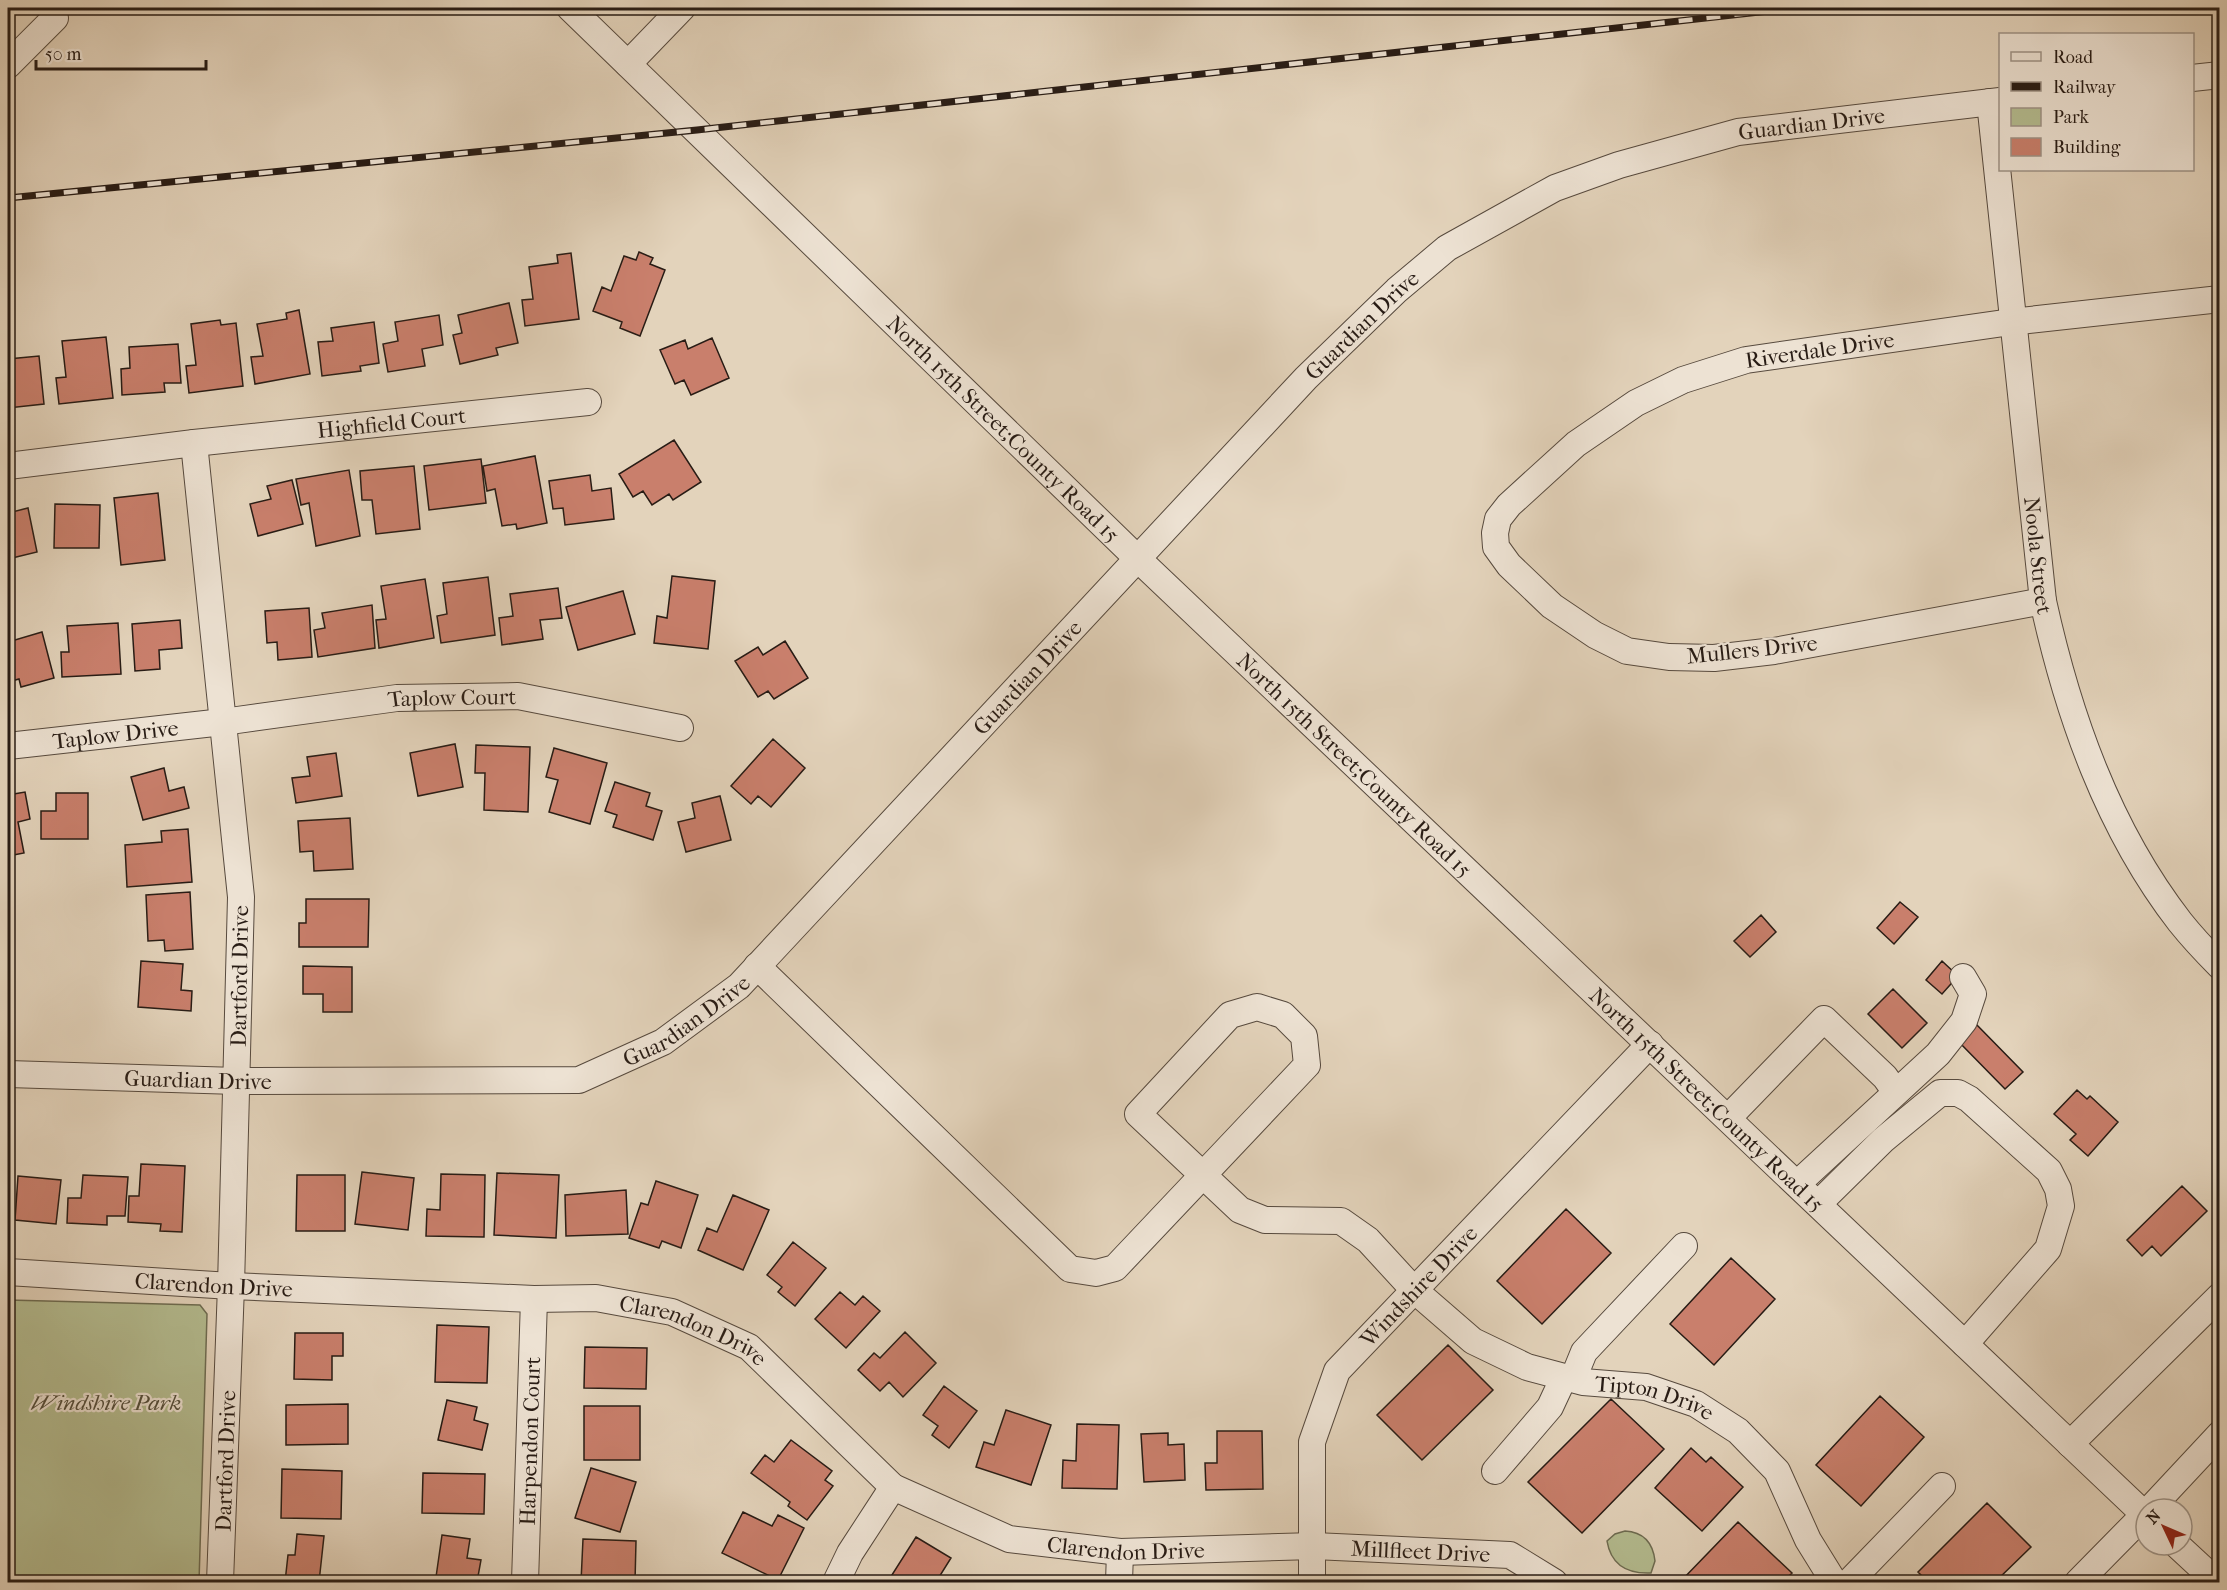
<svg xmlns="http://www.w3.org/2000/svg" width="2227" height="1590" viewBox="0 0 2227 1590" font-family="'IM FELL French Canon',serif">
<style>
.green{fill:#b4bc90;stroke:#6e6c52;stroke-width:1.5}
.building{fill:#c97f6c;stroke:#281c15;stroke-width:1.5}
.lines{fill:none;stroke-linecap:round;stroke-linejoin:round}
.minor-casing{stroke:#574a3e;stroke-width:28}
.minor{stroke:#ede2d3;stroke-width:26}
.rail-casing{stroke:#281c15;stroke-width:7}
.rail{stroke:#ede2d3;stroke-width:4.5;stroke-dasharray:14;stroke-linecap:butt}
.labels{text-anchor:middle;stroke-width:4.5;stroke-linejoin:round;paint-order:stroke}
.street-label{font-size:22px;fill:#281c15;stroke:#ede2d3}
.park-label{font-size:22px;font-style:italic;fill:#524c3a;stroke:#ede2d3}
</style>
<rect width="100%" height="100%" fill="#e3d3bb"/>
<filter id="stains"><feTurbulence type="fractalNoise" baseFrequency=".00333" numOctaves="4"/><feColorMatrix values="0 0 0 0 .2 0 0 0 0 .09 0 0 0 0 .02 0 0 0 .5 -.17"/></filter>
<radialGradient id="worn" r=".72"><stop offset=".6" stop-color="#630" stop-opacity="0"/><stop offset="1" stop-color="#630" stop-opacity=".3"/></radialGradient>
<!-- green -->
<path class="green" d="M 8,1300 L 200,1305 L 207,1314 L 199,1582 L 8,1582 Z
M 1625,1531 C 1643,1532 1653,1543 1655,1561 L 1651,1573 C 1628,1574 1611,1565 1607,1541 L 1615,1534 Z"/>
<!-- building -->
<path class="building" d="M 639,252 L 653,258 L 650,264 L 665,270 L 640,336 L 620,328 L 622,322 L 593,311 L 602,287 L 611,291 L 624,256 L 636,260 Z
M 571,253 L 579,319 L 525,326 L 522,300 L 533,299 L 529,267 L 558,263 L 557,255 Z
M 509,303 L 518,343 L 496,348 L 498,355 L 460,364 L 453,335 L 462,333 L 458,315 Z
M 299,310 L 310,374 L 255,384 L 251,357 L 263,356 L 257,324 L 287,319 L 286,313 Z
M 439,315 L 443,345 L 422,349 L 425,366 L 388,372 L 383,344 L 398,341 L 395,322 Z
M 220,320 L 221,325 L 236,323 L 243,386 L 189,393 L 186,366 L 196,365 L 191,324 Z
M 374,322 L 379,363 L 360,366 L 361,371 L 322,376 L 318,342 L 333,341 L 331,328 Z
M 106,337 L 113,398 L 59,404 L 56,378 L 66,377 L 62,341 Z
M 712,338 L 729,378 L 691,395 L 684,380 L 675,384 L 660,350 L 685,340 L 688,349 Z
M 178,344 L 181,383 L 164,383 L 165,392 L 122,395 L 121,369 L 130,368 L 129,347 Z
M 39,356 L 44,404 L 8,408 L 8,359 Z
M 674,440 L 701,482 L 673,500 L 669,494 L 652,505 L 643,491 L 633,497 L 619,474 Z
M 535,456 L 547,523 L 517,529 L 516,524 L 502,526 L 495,489 L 487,491 L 483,466 Z
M 481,459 L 486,503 L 429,510 L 424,466 Z
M 414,466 L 420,529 L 376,534 L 372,500 L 362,500 L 360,471 Z
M 349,470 L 360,536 L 316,546 L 309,503 L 301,505 L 296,479 Z
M 590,475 L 592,491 L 611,488 L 614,519 L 565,525 L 563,508 L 553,509 L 549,481 Z
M 292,480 L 303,524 L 258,536 L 250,504 L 271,499 L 267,486 Z
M 158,493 L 165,560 L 121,565 L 114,498 Z
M 55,504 L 100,505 L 99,548 L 54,548 Z
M 28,508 L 37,552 L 8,559 L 8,513 Z
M 672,576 L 715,581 L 708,649 L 654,643 L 657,616 L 667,618 Z
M 488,577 L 495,635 L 441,643 L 437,616 L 447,614 L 443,583 Z
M 425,579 L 434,638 L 379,648 L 376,620 L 386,619 L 381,586 Z
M 558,588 L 562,618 L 540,620 L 543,639 L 502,645 L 499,618 L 513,616 L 510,594 Z
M 623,591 L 635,634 L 578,650 L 566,607 Z
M 372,605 L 375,648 L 318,657 L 314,630 L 325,628 L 322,613 Z
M 309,608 L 312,657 L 278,660 L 277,642 L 267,643 L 265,611 Z
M 180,620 L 182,648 L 159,650 L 160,669 L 135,671 L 132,624 Z
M 118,623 L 121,674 L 62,677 L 61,652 L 69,652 L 67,626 Z
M 42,632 L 54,678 L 21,687 L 19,679 L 8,682 L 8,642 Z
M 785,641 L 808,678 L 774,699 L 768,691 L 758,697 L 735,661 L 758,647 L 763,655 Z
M 773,739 L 805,768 L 771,807 L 758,796 L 751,804 L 731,786 Z
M 455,744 L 463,787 L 418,796 L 410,753 Z
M 476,745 L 530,747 L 528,812 L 484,810 L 485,773 L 475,773 Z
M 554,748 L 607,763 L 590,824 L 549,812 L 558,780 L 546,777 Z
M 336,753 L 342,796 L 296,803 L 292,778 L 310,776 L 307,757 Z
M 164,768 L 169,791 L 184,787 L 189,808 L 143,820 L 131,777 Z
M 615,782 L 650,793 L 646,806 L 662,811 L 653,840 L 613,827 L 617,815 L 605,811 Z
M 25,792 L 30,819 L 18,822 L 24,853 L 8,856 L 8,795 Z
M 56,793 L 88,793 L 88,839 L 41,839 L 41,811 L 56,811 Z
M 720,796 L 731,840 L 686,852 L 678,822 L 695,818 L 692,803 Z
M 350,818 L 353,869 L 314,871 L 313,851 L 300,852 L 298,821 Z
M 188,829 L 192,882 L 127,887 L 125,845 L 162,842 L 161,831 Z
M 190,892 L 193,949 L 165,951 L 164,940 L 148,941 L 146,895 Z
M 306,899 L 369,899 L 368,947 L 299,947 L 299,923 L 306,923 Z
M 1900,902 L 1918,917 L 1894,944 L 1877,928 Z
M 1761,915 L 1776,932 L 1750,957 L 1734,941 Z
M 141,961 L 183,964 L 181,990 L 192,991 L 191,1011 L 138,1007 Z
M 1942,961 L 1958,976 L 1942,994 L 1926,980 Z
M 303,966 L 352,967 L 352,1012 L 323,1012 L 323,994 L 303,994 Z
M 1893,989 L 1927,1023 L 1902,1048 L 1868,1014 Z
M 1975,1023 L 2023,1072 L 2005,1089 L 1957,1040 Z
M 2077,1090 L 2087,1099 L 2090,1096 L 2118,1122 L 2088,1156 L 2070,1140 L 2076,1134 L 2054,1114 Z
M 141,1164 L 185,1166 L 182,1232 L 160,1231 L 161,1224 L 128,1222 L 129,1196 L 139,1196 Z
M 362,1172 L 414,1178 L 408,1230 L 355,1224 Z
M 497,1173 L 559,1175 L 556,1238 L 494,1235 Z
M 441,1174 L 485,1175 L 484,1237 L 426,1236 L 427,1209 L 440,1210 Z
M 83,1175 L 128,1177 L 125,1216 L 107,1216 L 107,1225 L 67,1223 L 68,1198 L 81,1198 Z
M 297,1175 L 345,1175 L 345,1231 L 296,1231 Z
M 18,1176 L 61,1180 L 56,1224 L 15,1220 Z
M 656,1181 L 698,1195 L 681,1248 L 662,1241 L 659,1248 L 629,1238 L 641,1203 L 648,1205 Z
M 2182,1186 L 2207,1211 L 2161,1256 L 2152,1246 L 2142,1256 L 2127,1240 Z
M 626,1190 L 628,1234 L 566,1236 L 565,1195 Z
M 733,1195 L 769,1210 L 743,1270 L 698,1250 L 707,1228 L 717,1232 Z
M 1566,1209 L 1611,1253 L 1542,1324 L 1497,1281 Z
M 793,1242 L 826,1268 L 795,1306 L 778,1292 L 782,1287 L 767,1275 Z
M 1731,1258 L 1775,1299 L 1714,1365 L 1670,1324 Z
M 840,1292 L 855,1305 L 863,1296 L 880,1311 L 846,1348 L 815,1319 Z
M 437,1325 L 489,1327 L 487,1383 L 435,1382 Z
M 905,1332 L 936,1363 L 903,1397 L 889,1382 L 880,1391 L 858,1370 L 874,1353 L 880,1358 Z
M 295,1333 L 343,1333 L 343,1356 L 332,1356 L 332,1380 L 294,1379 Z
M 1448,1345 L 1493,1390 L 1422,1460 L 1377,1415 Z
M 585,1347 L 647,1348 L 646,1389 L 584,1388 Z
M 944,1386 L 977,1411 L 949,1448 L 932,1435 L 938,1426 L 923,1415 Z
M 1880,1396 L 1924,1437 L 1861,1506 L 1816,1465 Z
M 1611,1399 L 1664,1449 L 1582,1533 L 1528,1482 Z
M 447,1400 L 477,1407 L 474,1420 L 488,1424 L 482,1450 L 438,1440 Z
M 348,1404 L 348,1444 L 286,1445 L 286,1405 Z
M 584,1406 L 640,1406 L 640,1460 L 584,1460 Z
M 1006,1410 L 1051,1425 L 1031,1485 L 976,1467 L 984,1442 L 994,1445 Z
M 1077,1424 L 1119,1425 L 1117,1489 L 1062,1488 L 1063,1460 L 1076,1461 Z
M 1217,1431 L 1262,1431 L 1263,1489 L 1206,1490 L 1205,1463 L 1217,1463 Z
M 1168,1433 L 1168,1445 L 1184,1444 L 1185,1480 L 1144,1482 L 1141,1434 Z
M 791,1440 L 832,1471 L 825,1480 L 833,1486 L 807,1520 L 788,1506 L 790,1502 L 751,1473 L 765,1455 L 774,1462 Z
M 1691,1448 L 1706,1462 L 1711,1457 L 1743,1487 L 1702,1531 L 1655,1488 Z
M 591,1468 L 636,1482 L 620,1532 L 575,1518 Z
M 282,1469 L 342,1471 L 341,1519 L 281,1518 Z
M 423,1473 L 485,1474 L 484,1514 L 422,1513 Z
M 1987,1503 L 2031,1547 L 1995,1582 L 1928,1582 L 1918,1572 Z
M 743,1512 L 772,1526 L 778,1515 L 804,1528 L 778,1580 L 722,1553 Z
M 1738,1522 L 1792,1573 L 1783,1582 L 1680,1582 Z
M 297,1534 L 324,1536 L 319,1582 L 285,1582 L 288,1555 L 295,1555 Z
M 442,1535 L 470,1539 L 467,1558 L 481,1560 L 477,1582 L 436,1577 Z
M 916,1537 L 951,1558 L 936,1582 L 897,1582 L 890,1578 Z
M 583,1539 L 636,1541 L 635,1582 L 581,1582 Z"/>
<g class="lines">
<!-- minor casing -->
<g class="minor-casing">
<g id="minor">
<path id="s1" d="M 570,8 L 1138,559 L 2146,1516"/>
<path d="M 628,64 L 682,8"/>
<path d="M 8,65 L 55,18"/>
<path d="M 2192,78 L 2220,75"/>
<path id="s2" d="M 1990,102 L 2043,601 C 2068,715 2108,829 2180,922 C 2192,937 2206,952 2220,966"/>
<path d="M 194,443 L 241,897 L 231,1286 L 220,1582"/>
<path id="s3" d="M 8,466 L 194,443 L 588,402"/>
<path id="s4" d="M 2043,601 L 1774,651 L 1714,658 L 1669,657 L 1627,651 L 1595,635 L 1552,606 L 1509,565 L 1496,547 L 1495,533 L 1498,519 L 1509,505 L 1576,444 L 1636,403 L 1683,380 L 1746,360 L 2011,322 L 2220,299"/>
<path id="s5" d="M 8,746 L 223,722 L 397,698 L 518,696 L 680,728"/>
<path id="s6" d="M 757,966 L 1070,1269 L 1096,1273 L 1115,1268 L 1307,1065 L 1304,1036 L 1283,1015 L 1257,1007 L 1230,1015 L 1138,1114 L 1240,1210 L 1265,1220 L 1341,1221 L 1368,1240 L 1413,1289 L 1473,1341 L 1527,1367 L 1583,1382 L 1646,1387 L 1696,1404 L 1738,1431 L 1777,1471 L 1808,1540 L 1834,1582"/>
<path id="s7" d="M 8,1074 L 237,1081 L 579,1080 L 663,1042 L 739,986 L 1306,378 L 1397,290 L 1447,248 L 1555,188 L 1619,165 L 1738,132 L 2000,101"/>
<path d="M 1728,1118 L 1824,1019 L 1885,1077 L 1895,1091"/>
<path d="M 1797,1184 L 1938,1054 L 1964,1021 L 1973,994 L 1963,977"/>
<path d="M 1818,1204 L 1883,1140 L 1940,1093 L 1958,1093 L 1969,1099 L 2049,1171 L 2058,1189 L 2061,1206 L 2048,1249 L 1965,1344"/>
<path id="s8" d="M 8,1272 L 231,1286 L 534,1299 L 596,1298 L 672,1312 L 749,1347 L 893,1487 L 1009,1539 L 1120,1552 L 1314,1546 L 1510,1555 L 1554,1582"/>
<path d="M 1573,1379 L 1584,1352 L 1684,1246"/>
<path d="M 2070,1444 L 2220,1296"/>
<path d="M 1495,1471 L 1550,1407 L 1564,1377"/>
<path d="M 2150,1509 L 2220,1434"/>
<path d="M 2177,1545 L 2217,1582"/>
<path id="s9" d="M 525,1582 L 534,1299"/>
<path d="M 836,1582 L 850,1553 L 893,1487"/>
<path d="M 1119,1582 L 1120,1552"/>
<path id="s10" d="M 1312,1582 L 1312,1442 L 1337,1371 L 1650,1044"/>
<path d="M 1849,1582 L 1942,1486"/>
<path d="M 2078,1582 L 2146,1513"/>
</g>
</g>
<!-- minor -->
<use href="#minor" class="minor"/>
<!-- rail casing -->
<g class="rail-casing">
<path id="rail" d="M 8,198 L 697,130 L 1796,8"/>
</g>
<!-- rail -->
<use href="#rail" class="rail"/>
</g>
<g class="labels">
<!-- street labels -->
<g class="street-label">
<text dy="8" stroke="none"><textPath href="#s7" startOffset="2170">Guardian Drive</textPath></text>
<text dy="8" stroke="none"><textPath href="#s7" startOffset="1666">Guardian Drive</textPath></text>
<text dy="8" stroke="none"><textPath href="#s4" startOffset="993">Riverdale Drive</textPath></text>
<text dy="8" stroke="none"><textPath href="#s3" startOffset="386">Highfield Court</textPath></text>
<text dy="8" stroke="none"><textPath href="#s1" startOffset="604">North 15th Street;County Road 15</textPath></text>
<text dy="8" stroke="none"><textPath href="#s2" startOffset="456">Noola Street</textPath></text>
<text transform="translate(1752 649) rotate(-6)" y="8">Mullers Drive</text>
<text dy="8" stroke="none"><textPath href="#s7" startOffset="1180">Guardian Drive</textPath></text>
<text dy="8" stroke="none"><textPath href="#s5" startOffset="447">Taplow Court</textPath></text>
<text dy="8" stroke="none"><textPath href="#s5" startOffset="108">Taplow Drive</textPath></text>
<text dy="8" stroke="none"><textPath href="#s1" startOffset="1090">North 15th Street;County Road 15</textPath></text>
<text transform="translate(239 976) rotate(-89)" y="8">Dartford Drive</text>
<text dy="8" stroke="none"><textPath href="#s7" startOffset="694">Guardian Drive</textPath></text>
<text dy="8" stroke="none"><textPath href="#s7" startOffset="190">Guardian Drive</textPath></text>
<text dy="8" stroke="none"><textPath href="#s1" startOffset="1576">North 15th Street;County Road 15</textPath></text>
<text dy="8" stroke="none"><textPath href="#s8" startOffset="206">Clarendon Drive</textPath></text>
<text dy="8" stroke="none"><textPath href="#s10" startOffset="333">Windshire Drive</textPath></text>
<text dy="8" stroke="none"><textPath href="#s8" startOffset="692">Clarendon Drive</textPath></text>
<text dy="8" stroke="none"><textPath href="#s6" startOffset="1624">Tipton Drive</textPath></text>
<text dy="8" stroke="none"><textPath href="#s9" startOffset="141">Harpendon Court</textPath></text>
<text transform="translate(225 1461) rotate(-88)" y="8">Dartford Drive</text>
<text dy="8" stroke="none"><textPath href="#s8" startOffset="1196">Clarendon Drive</textPath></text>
<text dy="8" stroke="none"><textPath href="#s8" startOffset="1491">Millfleet Drive</textPath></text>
</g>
<!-- park labels -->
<g class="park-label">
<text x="106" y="1410">Windshire Park</text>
</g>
</g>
<!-- margin -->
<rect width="2227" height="1590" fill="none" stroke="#e3d3bb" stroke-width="30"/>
<rect x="9" y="9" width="2209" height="1572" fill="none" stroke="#281c15" stroke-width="3"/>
<rect x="15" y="15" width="2197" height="1560" fill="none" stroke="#281c15" stroke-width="1.5"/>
<!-- legend -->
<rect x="1999" y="33" width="195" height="138" fill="#ede2d3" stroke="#9e9387" stroke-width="1.5"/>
<rect x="2011" y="52" width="30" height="9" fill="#ede2d3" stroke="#9e9387" stroke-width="1.5"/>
<text x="2053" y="63" font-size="18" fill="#281c15">Road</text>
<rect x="2011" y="82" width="30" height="9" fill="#281c15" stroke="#9e9387" stroke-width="1.5"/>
<text x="2053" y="93" font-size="18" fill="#281c15">Railway</text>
<rect x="2011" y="108" width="30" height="18" fill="#b4bc90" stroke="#9e9387" stroke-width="1.5"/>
<text x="2053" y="123" font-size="18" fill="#281c15">Park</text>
<rect x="2011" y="138" width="30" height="18" fill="#c97f6c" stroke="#9e9387" stroke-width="1.5"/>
<text x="2053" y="153" font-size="18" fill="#281c15">Building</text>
<!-- north arrow -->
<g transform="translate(2164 1527) rotate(314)"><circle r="28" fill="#ede2d3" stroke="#9e9387" stroke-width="1.5"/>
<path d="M0-4.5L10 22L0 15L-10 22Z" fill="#8f2418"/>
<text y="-9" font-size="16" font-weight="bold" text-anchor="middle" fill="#281c15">N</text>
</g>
<!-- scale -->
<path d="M36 60v9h170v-9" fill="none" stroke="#281c15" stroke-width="3"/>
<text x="45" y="60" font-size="18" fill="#281c15" stroke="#ede2d3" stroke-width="4.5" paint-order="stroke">50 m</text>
<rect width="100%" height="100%" filter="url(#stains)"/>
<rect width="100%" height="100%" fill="url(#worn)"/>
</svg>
